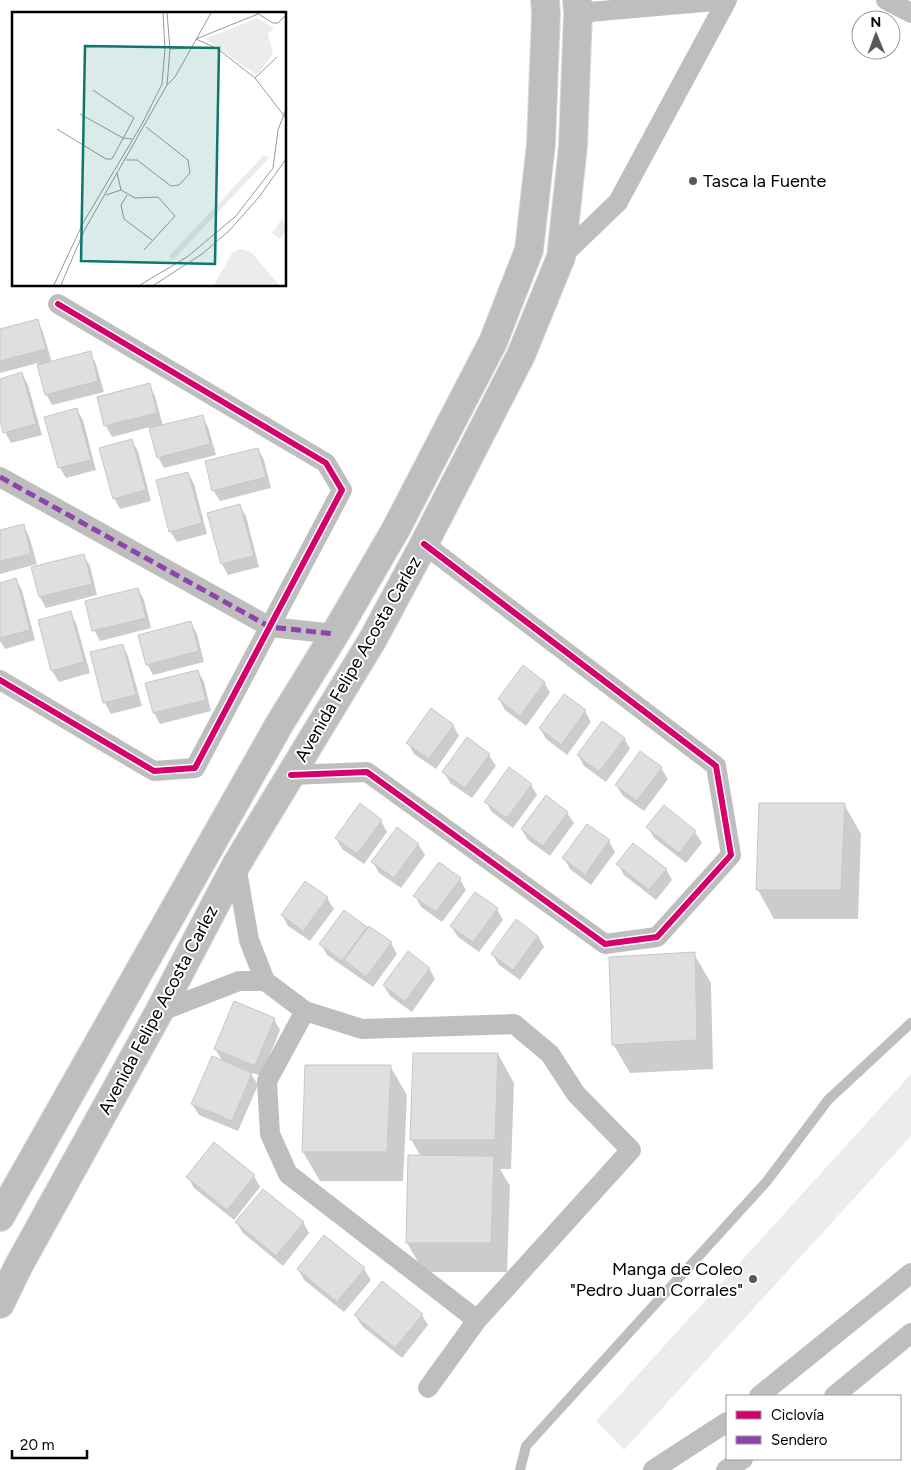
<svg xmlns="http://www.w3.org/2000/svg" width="911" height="1470" viewBox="0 0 911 1470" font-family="Figtree,sans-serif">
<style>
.green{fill:#ececec}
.shadow{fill:#0003}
.building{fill:#dfdfdf;stroke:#c7c7c7}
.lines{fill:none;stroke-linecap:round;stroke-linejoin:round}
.highway-casing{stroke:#dbdbdb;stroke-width:30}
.lane{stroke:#bebebe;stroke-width:10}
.street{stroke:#bebebe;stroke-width:20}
.highway{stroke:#bebebe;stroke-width:28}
.quiet{stroke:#8e44ad;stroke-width:5;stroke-dasharray:10 5;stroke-linecap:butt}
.cycleway-casing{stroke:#fff;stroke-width:9}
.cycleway{stroke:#d6006c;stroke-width:6}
.poi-dot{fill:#595959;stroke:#fff;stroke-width:2}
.labels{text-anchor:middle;stroke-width:4;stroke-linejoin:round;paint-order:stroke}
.poi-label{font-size:18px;fill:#000;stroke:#fff;text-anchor:start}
.street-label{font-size:18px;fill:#000;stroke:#fff}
.inset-road{fill:none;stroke:#999;stroke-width:1}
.view{fill:#0f766e;fill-opacity:0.15;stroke:#0f766e;stroke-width:2.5}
.inset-edge{fill:none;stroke:#000;stroke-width:2.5}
</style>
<rect width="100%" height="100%" fill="#fff"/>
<!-- green -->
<path class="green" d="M 911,1074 L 911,1136 L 624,1450 L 596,1421 Z"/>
<!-- shadow -->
<path class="shadow" d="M 37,321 L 43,332 L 52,363 L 90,353 L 96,364 L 104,392 L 52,405 L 46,394 L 38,363 L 0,373 L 0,330 Z
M 22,374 L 28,385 L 42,435 L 11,443 L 5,432 L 0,415 L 0,380 Z
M 149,385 L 155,396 L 163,426 L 202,416 L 208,427 L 216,455 L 164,468 L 158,457 L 150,427 L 112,437 L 106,426 L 98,398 Z
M 77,410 L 83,420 L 96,470 L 66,478 L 60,468 Z
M 131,440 L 138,451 L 151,501 L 120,509 L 114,498 Z
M 258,449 L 264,460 L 271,488 L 220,501 L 213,490 Z
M 188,473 L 194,484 L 207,534 L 177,542 L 170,531 Z
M 240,506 L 246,516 L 259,567 L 228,575 L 222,564 L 209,514 Z
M 23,525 L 29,536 L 37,564 L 0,574 L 0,531 Z
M 84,556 L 90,566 L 97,595 L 46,608 L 40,597 Z
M 16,580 L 22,590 L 35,640 L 5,649 L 0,641 L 0,584 Z
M 138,589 L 144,600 L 151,628 L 100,641 L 94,630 Z
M 70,613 L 76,623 L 90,673 L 59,682 L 52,671 L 39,621 Z
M 191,623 L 197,634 L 204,662 L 153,675 L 147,664 Z
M 122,645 L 128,656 L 142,706 L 111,714 L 105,703 L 91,653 Z
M 198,671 L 204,682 L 211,711 L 160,724 L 154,713 L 147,684 Z
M 544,682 L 550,693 L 526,726 L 505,710 L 499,699 Z
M 585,711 L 591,722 L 567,755 L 546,739 L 540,728 Z
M 453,725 L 459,736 L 436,769 L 414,754 L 408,743 Z
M 624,738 L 630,749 L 606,782 L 584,766 L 578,755 Z
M 640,752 L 661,768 L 668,779 L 644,811 L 623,796 L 616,785 Z
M 489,755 L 496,766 L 472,798 L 450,783 L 444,772 Z
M 531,785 L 537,795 L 513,828 L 492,812 L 486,802 Z
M 844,804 L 861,834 L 858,919 L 774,919 L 758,890 Z
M 664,807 L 695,832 L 702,843 L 686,863 L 654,838 L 648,827 Z
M 567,813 L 574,823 L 550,856 L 528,840 L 522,830 Z
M 381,821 L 387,832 L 364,864 L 342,849 L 336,838 Z
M 609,841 L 615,852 L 591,885 L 570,869 L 564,858 Z
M 418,844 L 425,855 L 401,888 L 379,873 L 373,862 Z
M 618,864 L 666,869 L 672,880 L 656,900 L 624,875 Z
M 460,879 L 466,890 L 442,922 L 421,907 L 415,896 Z
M 306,882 L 327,898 L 334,909 L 310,941 L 288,926 L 282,915 Z
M 497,909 L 503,920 L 479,952 L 458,937 L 451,926 Z
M 345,912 L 391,943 L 397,954 L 373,987 L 327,955 L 321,944 Z
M 538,936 L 544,947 L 520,980 L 499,965 L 492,954 Z
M 694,954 L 711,983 L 713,1069 L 630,1073 L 613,1044 Z
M 429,968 L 435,979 L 412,1012 L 390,996 L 384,986 Z
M 274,1019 L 280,1030 L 261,1076 L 250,1072 L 258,1085 L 238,1131 L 199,1115 L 192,1104 L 223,1062 L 215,1049 Z
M 498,1054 L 514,1083 L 511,1169 L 500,1169 L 510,1186 L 507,1272 L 424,1272 L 407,1243 L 421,1157 L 411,1139 Z
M 390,1066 L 407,1095 L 403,1181 L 320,1181 L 303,1152 Z
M 214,1144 L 254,1176 L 260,1187 L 234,1220 L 194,1188 L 188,1177 Z
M 303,1222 L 309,1233 L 283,1266 L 243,1233 L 237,1223 Z
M 325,1237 L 364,1269 L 371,1280 L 344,1312 L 304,1280 L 298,1269 Z
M 355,1315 L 422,1315 L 428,1325 L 402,1358 L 362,1326 Z"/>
<!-- building -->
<path class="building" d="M 38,319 L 46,349 L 0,361 L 0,329 Z
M 91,351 L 98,381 L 45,395 L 37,365 Z
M 22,372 L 36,424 L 3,433 L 0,420 L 0,379 Z
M 150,383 L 157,413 L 104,426 L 97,397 Z
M 77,408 L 91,460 L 58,468 L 44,417 Z
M 203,415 L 210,444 L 157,458 L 149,428 Z
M 132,439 L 146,490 L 113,499 L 99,448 Z
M 258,448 L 266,477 L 212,491 L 205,461 Z
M 188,472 L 202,523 L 169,532 L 156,480 Z
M 240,504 L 254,556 L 221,564 L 207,513 Z
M 24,524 L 31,554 L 0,561 L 0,530 Z
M 84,554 L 92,584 L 39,597 L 31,567 Z
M 16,578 L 30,630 L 0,638 L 0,583 Z
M 138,588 L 146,618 L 92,631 L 85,601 Z
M 71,611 L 84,662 L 51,671 L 38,620 Z
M 191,621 L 199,651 L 146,665 L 138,635 Z
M 123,644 L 136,695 L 103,703 L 90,652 Z
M 523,665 L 545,682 L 520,716 L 498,699 Z
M 198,670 L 206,700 L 153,713 L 145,683 Z
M 564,694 L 586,710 L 561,745 L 539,728 Z
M 431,708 L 454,725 L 429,759 L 406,743 Z
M 602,721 L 625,738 L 599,772 L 577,755 Z
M 467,737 L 490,754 L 465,788 L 442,772 Z
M 640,751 L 662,767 L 637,801 L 615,785 Z
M 509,767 L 532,784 L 507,818 L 484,802 Z
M 546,795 L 568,812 L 543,846 L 521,829 Z
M 360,803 L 382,820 L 357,854 L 335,838 Z
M 759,803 L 845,803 L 841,890 L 756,890 Z
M 664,805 L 696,831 L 679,853 L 646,827 Z
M 587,824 L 610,840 L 585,875 L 562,858 Z
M 397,827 L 419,844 L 394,878 L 371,862 Z
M 633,843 L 667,869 L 649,890 L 616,864 Z
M 439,862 L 461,878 L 436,912 L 413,896 Z
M 305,881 L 328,897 L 303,931 L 281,915 Z
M 475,892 L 498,908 L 473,942 L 450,926 Z
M 344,910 L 367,927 L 342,961 L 319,944 Z
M 516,919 L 538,936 L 513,970 L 491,954 Z
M 369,926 L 392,942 L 366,977 L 344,960 Z
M 408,951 L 430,968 L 405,1002 L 383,985 Z
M 695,952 L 697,1040 L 612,1045 L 609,957 Z
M 234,1001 L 275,1018 L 255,1066 L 214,1049 Z
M 413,1053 L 498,1053 L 495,1140 L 410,1140 Z
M 212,1056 L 252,1073 L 232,1121 L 191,1104 Z
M 305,1065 L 391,1065 L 387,1152 L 302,1152 Z
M 214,1142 L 255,1175 L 227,1210 L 186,1177 Z
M 408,1155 L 494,1156 L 491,1243 L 406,1243 Z
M 263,1189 L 304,1222 L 276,1256 L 235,1222 Z
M 324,1235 L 365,1268 L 337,1302 L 297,1269 Z
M 382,1281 L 423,1314 L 395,1348 L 354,1315 Z"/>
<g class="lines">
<!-- highway casing -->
<g class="highway-casing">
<path id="highway" d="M 0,1217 L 280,723 L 335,634 L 396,529 L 493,342 L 529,250 L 541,144 L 546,14 L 545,0
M 0,1304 L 19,1265 L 159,1012 L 236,865 L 373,639 L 424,544 L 521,355 L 561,257 L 573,146 L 578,13 L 577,0"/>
</g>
<!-- lane -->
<path class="lane" d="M 520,1470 L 526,1446 L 767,1181 L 828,1100 L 911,1023"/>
<!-- street -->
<path class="street" d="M 886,0 L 911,13
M 578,13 L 726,0
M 561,257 L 618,202 L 727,0
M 0,477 L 270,627 L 335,634
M 0,680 L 154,771 L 195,768 L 342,490 L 326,463 L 58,304
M 291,775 L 367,772 L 605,944 L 657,937 L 731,855 L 716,766 L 424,544
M 265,981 L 305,1011 L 362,1029 L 514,1024 L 550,1054 L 576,1094 L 631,1150 L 477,1320 L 428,1388
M 305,1011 L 267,1081 L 270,1134 L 288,1174 L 477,1320
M 159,1012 L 239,981 L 265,981 L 249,940 L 236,865
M 759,1396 L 911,1273
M 834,1396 L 911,1333
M 653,1470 L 727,1422
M 726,1470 L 743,1459"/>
<!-- highway -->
<use href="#highway" class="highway"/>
<!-- quiet -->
<path class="quiet" d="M 0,477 L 270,627 L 335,634"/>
<!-- cycleway casing -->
<g class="cycleway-casing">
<path id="cycleway" d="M 0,680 L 154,771 L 195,768 L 342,490 L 326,463 L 58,304
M 291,775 L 367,772 L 605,944 L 657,937 L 731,855 L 716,766 L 424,544"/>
</g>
<!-- cycleway -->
<use href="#cycleway" class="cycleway"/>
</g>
<!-- markers -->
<g class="poi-dot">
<circle cx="693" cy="181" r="5"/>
<circle cx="753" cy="1279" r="5"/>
</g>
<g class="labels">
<!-- poi labels -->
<g class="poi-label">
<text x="703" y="187">Tasca la Fuente</text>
<text x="743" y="1275" text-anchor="end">Manga de Coleo<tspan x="743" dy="21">"Pedro Juan Corrales"</tspan></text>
</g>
<!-- street labels -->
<g class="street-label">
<text transform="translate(358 659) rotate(-60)" y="6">Avenida Felipe Acosta Carlez</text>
<text transform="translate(158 1010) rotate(-62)" y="6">Avenida Felipe Acosta Carlez</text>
</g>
</g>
<!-- overview -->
<g transform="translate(12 12)">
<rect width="274" height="274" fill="#fff"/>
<path d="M 245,6 L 262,16 L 256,21 L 261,42 L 245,63 L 193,27 ZM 252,143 L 257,146 L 161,248 L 157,244 ZM 271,205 L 274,219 L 268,227 L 260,221 ZM 228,237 L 239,240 L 267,273 L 202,273 L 220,241 Z" fill="#ececec"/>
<path class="inset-road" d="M 245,1 L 261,11 L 266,11 L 274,3M 184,27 L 206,37 L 243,66 L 273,105M 184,27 L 246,2M 158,37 L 179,36M 243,66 L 265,45M 155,73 L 163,65 L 199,1M 68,102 L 111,126 L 120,127M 45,117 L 94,147 L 100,147 L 122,106 L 81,78M 114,148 L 125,148 L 159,174 L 167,173 L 178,161 L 176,148 L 134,115M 109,178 L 123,186 L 146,185 L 163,204 L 132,238M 94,183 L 109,178 L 105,161M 115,183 L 109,193 L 112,207 L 140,228M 42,273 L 71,211 L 130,112 L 150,72 L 153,37 L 151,1M 49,273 L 72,219 L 155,73 L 158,37 L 155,1M 128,273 L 175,245 L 224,204 L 261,156 L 266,118 L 274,97M 142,273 L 190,242 L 217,219 L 247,185 L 274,147"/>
<path class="view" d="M 73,34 L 207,36 L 203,252 L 69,249 Z"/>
<rect width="274" height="274" class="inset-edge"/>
</g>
<!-- legend -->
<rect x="726" y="1395" width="175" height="65" fill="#ffffff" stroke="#999999"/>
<rect x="736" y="1411" width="25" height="8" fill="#d6006c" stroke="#999999"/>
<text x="771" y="1420" font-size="15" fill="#000000">Ciclovía</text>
<rect x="736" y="1436" width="25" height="8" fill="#8e44ad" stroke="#999999"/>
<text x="771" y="1445" font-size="15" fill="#000000">Sendero</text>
<!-- north arrow -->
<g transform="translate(876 35) rotate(359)"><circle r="24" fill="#ffffff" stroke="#999999"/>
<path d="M0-4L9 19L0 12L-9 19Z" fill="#595959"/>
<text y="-8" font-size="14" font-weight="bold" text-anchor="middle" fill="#000000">N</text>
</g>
<!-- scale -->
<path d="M12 1450v8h75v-8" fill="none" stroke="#000000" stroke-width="2.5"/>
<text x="20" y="1450" font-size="15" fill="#000000" stroke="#ffffff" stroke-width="4" paint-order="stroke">20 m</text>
</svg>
